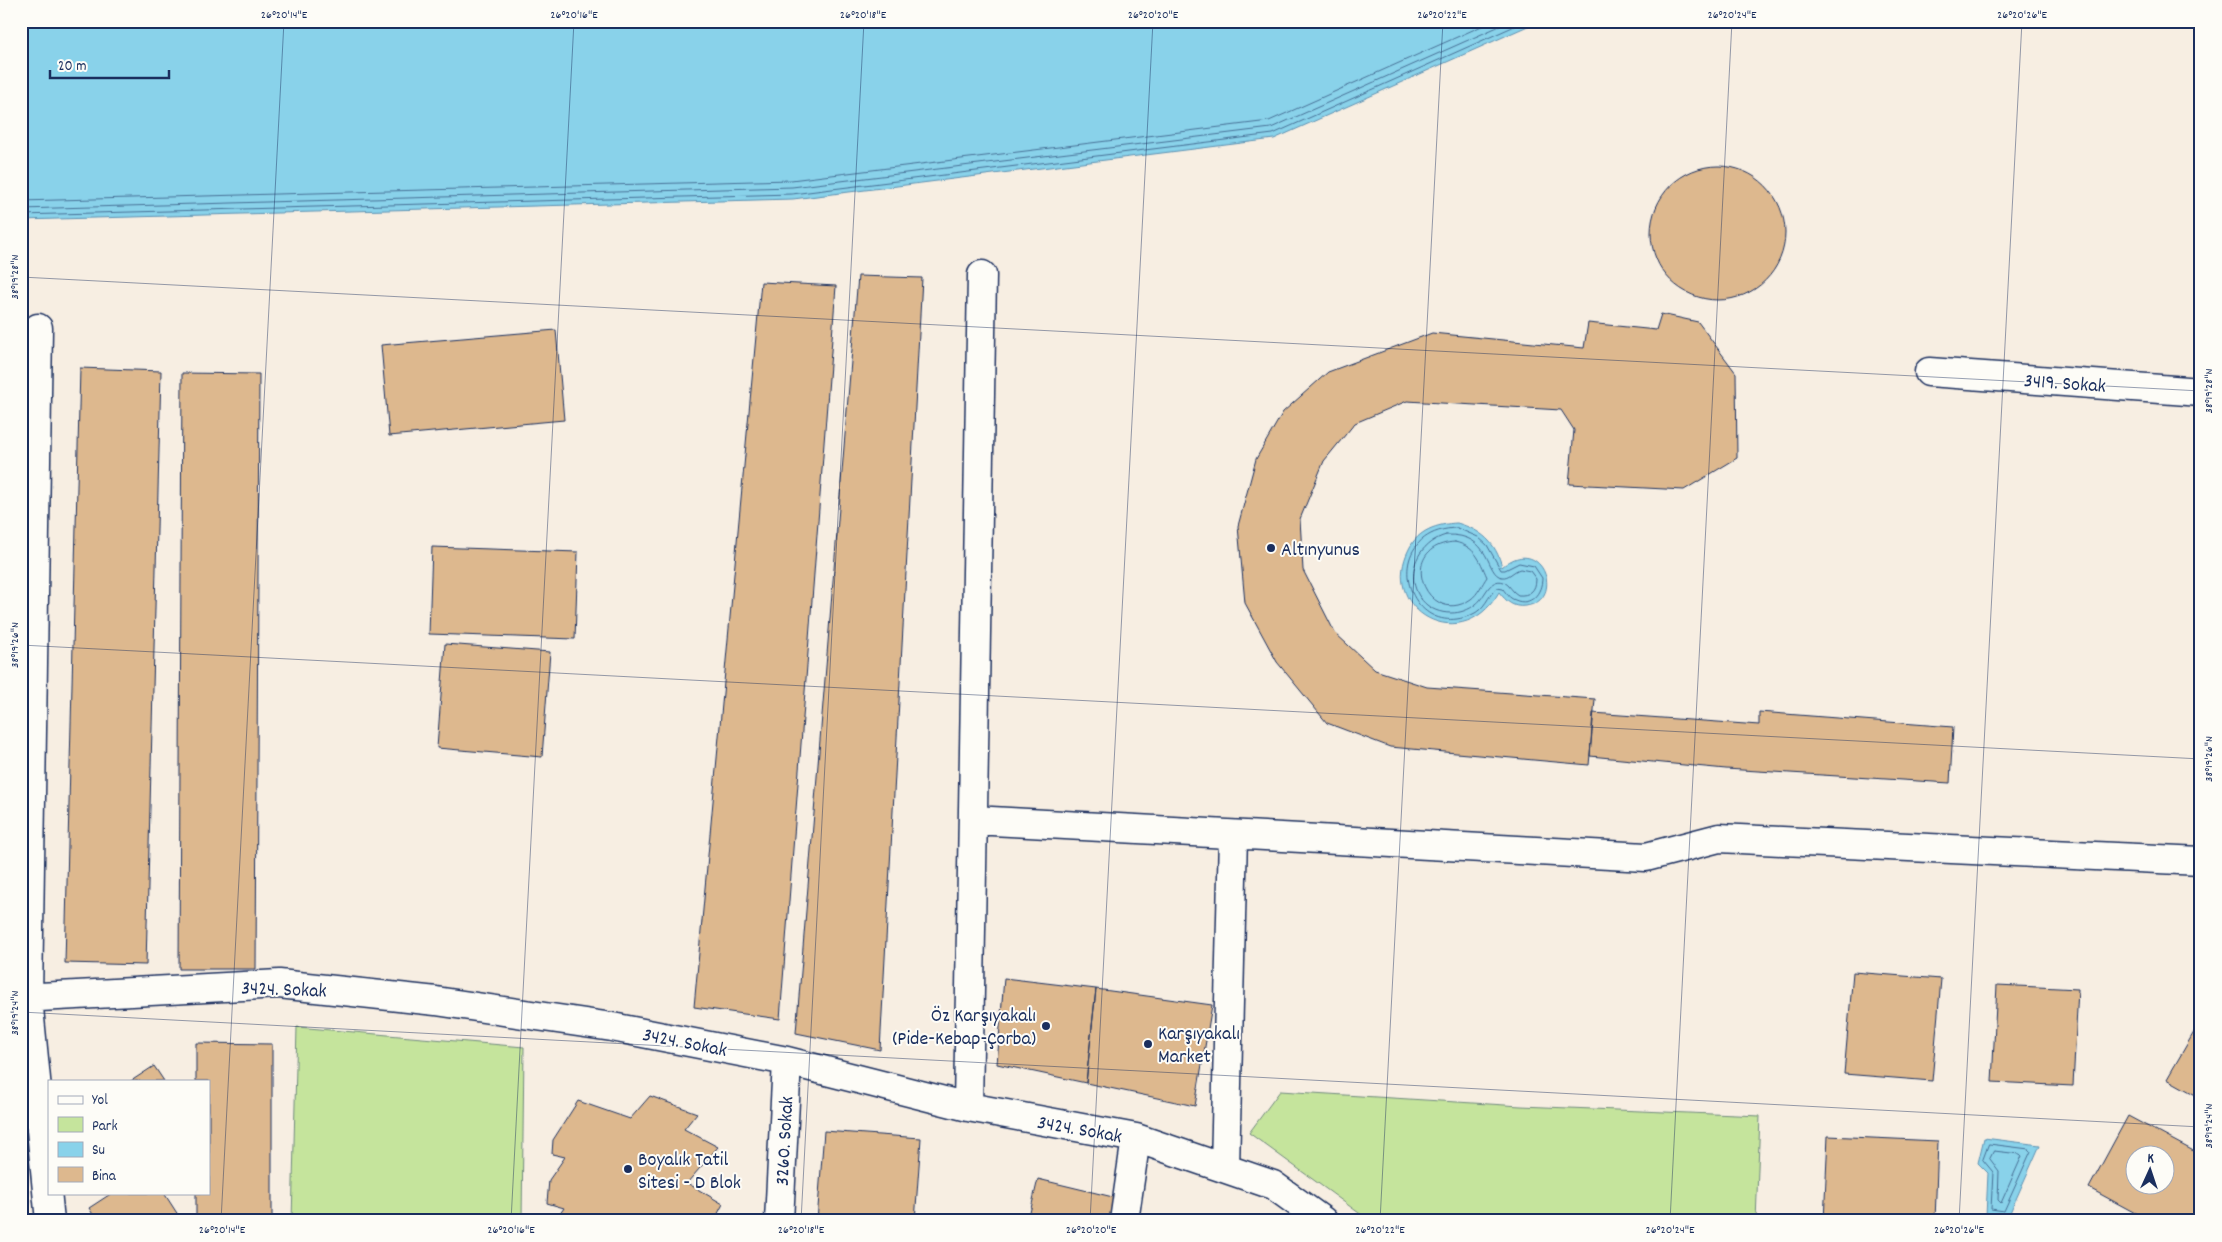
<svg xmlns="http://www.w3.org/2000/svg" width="2222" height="1242" viewBox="0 0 2222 1242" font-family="Dekko,sans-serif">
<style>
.green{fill:#c5e49c;stroke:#708a7d}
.water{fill:#89d2ea;stroke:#5d91b2}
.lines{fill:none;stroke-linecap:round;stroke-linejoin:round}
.shore{stroke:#477096;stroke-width:1}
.building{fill:#ddb88e;stroke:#1b2f5e;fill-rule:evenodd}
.minor-casing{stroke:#1b2f5e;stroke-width:31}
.minor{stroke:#fdfcf7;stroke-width:28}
.ticks{fill:none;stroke:#1b2f5e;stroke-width:1;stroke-opacity:0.45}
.poi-dot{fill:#1b2f5e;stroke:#fdfcf7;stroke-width:2}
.labels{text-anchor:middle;stroke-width:4;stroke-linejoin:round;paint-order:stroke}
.street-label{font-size:20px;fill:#1b2f5e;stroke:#fdfcf7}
.poi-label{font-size:20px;fill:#1b2f5e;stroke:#fdfcf7;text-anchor:start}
.neatline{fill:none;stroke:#1b2f5e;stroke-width:2}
.ticks-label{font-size:12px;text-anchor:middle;fill:#1b2f5e}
</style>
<rect width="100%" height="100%" fill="#f7eee2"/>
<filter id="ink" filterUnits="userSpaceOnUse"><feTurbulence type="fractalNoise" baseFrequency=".02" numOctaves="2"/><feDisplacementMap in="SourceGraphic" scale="10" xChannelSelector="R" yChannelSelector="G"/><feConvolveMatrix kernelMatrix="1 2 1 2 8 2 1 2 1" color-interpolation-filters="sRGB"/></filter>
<g filter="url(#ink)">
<!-- green -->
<path class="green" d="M 297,1027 L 524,1047 L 522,1221 L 292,1221 Z
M 1280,1091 L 1521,1106 L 1760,1116 L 1756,1221 L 1370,1221 L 1249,1133 Z"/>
<!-- water -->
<path class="water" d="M 21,21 L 1539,21 L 1274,139 L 793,199 L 21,220 Z
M 1457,523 C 1481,530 1496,542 1502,567 C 1542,532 1567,602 1525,606 C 1513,608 1506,601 1499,592 C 1462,658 1378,610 1409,549 C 1418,530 1437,524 1457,523 Z
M 1984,1138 L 2040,1145 L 2008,1217 L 1986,1216 L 1988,1173 L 1978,1163 Z"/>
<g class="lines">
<!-- shore -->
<path class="shore" d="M 21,201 L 791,180 L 1269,121 L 1493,21
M 21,209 L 792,187 L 1271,128 L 1511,21
M 21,215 L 792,194 L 1273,134 L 1526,21
M 1457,528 L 1478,537 L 1487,545 L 1501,570 L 1505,570 L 1519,563 L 1534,566 L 1542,578 C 1542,593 1531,607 1515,600 C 1509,598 1506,593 1503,589 L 1497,588 C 1487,596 1486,609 1471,615 C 1405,643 1376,530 1457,528 Z
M 1446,535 C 1493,533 1485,575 1502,577 C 1509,578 1513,571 1520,569 L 1530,571 L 1536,579 C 1536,591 1529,596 1518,595 C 1512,592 1510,585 1504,582 C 1489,577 1485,598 1476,604 C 1469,610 1460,613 1451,613 C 1406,613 1398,549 1446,535 Z
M 1455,542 C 1476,547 1479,559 1487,577 C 1482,584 1478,594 1471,599 C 1427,630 1393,545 1455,542 Z
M 1989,1144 L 2029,1149 L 2031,1151 L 2004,1211 L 1991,1209 L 1993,1172 L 1983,1160 Z
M 1994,1151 L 2020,1154 L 2022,1156 L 2001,1203 L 1998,1200 L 1999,1171 L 1990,1159 Z"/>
</g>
<!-- building -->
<path class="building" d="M1651 233a67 67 0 1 1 134 0a67 67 0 1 1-134 0Z
M 858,276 L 922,278 L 880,1050 L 796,1033 Z
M 761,282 L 836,286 L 780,1019 L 694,1007 Z
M 1661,314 L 1698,322 L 1736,373 L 1737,458 L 1684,490 L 1569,484 L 1574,430 L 1561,410 L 1407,401 L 1355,423 L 1324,461 L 1300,519 L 1303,570 L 1335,633 L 1375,670 L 1427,687 L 1595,699 L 1589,765 L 1390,747 L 1327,723 L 1277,662 L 1245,603 L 1238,526 L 1256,459 L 1283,412 L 1328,372 L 1432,333 L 1584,348 L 1588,323 L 1656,330 Z
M 556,330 L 564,420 L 389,436 L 381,345 Z
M 80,368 L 161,371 L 146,965 L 65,963 Z
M 182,373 L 259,374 L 256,969 L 179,969 Z
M 432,547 L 578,552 L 575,639 L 429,634 Z
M 445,644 L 550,652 L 542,757 L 437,748 Z
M 1759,712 L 1953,727 L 1950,783 L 1726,769 L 1590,756 L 1593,713 L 1759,725 Z
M 1853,972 L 1941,979 L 1932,1081 L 1844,1074 Z
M 1004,978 L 1096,989 L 1086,1083 L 997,1064 Z
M 1997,985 L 2078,989 L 2073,1086 L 1992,1082 Z
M 1096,989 L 1212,1005 L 1195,1106 L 1086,1083 Z
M 2201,1020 L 2201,1098 L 2167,1079 Z
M 196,1043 L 272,1044 L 272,1221 L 196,1221 L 196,1193 L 209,1193 L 209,1081 L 196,1081 Z
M 154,1066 L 164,1081 L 131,1081 Z
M 650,1096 L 697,1113 L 684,1129 L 718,1147 L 687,1183 L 723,1204 L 714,1221 L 555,1221 L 564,1208 L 547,1203 L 549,1180 L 565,1157 L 552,1154 L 553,1140 L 578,1101 L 630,1119 Z
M 2128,1116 L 2201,1155 L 2201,1211 L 2195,1221 L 2150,1221 L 2089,1188 ZM 2134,1154 L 2164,1154 L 2164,1184 L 2134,1184 Z
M 824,1131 L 921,1138 L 915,1221 L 817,1221 Z
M 1828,1136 L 1938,1141 L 1935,1221 L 1824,1221 Z
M 1038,1179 L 1117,1198 L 1112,1221 L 1028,1221 Z
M 112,1193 L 164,1193 L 182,1221 L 97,1221 L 89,1208 Z"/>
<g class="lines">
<!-- minor casing -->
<g class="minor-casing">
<path id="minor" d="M 38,328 L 28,998 L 50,1221
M 1929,372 L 2201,392
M 973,820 L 1646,857 L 1719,838 L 2201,861
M 21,998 L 279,984 L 436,1001 L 612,1027 L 787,1061 L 968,1107 L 1136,1138 L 1273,1185 L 1323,1221
M 968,1107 L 982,275
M 1225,1168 L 1233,835
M 779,1221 L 787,1061
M 1124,1221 L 1136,1138"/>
</g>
<!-- minor -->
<use href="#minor" class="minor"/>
</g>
</g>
<!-- ticks -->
<path class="ticks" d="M 2156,21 L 2201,24M 21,277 L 2201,391M 21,645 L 2201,759M 21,1012 L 2201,1127M 221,1221 L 284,21M 511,1221 L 574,21M 801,1221 L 864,21M 1090,1221 L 1153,21M 1380,1221 L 1443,21M 1670,1221 L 1732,21M 1959,1221 L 2022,21"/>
<!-- markers -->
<g class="poi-dot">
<circle cx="1271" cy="548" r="5"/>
<circle cx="1046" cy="1026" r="5"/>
<circle cx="1148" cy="1044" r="5"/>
<circle cx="628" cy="1169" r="5"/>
</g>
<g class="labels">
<!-- street labels -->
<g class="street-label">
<text transform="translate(2065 382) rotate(4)" y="7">3419. Sokak</text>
<text transform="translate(284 988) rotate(2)" y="7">3424. Sokak</text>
<text transform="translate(685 1041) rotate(11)" y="7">3424. Sokak</text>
<text transform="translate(1080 1128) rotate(10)" y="7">3424. Sokak</text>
<text transform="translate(783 1141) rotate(-87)" y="7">3260. Sokak</text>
</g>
<!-- poi labels -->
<g class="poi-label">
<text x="1281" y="555">Altınyunus</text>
<text x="1036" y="1021" text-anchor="end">Öz Karşıyakalı<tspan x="1036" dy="23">(Pide-Kebap-Çorba)</tspan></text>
<text x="1158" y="1039">Karşıyakalı<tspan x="1158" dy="23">Market</tspan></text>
<text x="638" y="1165">Boyalık Tatil<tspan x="638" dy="23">Sitesi - D Blok</tspan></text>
</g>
</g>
<!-- margin -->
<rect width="2222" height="1242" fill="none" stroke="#fdfcf7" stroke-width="55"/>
<!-- legend -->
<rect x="48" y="1080" width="162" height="115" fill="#fdfcf7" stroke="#a3aaba"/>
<rect x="58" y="1096" width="25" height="8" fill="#fdfcf7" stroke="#a3aaba"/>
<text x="92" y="1104" font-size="15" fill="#1b2f5e">Yol</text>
<rect x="58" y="1117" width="25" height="15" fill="#c5e49c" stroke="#a3aaba"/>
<text x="92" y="1130" font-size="15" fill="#1b2f5e">Park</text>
<rect x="58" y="1142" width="25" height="15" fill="#89d2ea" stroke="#a3aaba"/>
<text x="92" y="1154" font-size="15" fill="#1b2f5e">Su</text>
<rect x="58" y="1167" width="25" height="15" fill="#ddb88e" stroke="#a3aaba"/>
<text x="92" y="1180" font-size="15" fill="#1b2f5e">Bina</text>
<!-- north arrow -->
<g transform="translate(2150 1170) rotate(3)"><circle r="24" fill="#fdfcf7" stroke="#a3aaba"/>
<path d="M0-4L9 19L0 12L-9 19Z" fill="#1b2f5e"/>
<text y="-8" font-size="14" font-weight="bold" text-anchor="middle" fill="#1b2f5e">K</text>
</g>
<!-- scale -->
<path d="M50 70v8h119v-8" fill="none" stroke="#1b2f5e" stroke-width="2.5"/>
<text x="58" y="70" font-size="15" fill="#1b2f5e" stroke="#fdfcf7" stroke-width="4" paint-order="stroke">20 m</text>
<rect x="28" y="28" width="2166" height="1186" class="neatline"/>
<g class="ticks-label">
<text x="284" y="18">26°20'14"E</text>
<text x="574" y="18">26°20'16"E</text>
<text x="863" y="18">26°20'18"E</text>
<text x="1153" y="18">26°20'20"E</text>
<text x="1442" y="18">26°20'22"E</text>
<text x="1732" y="18">26°20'24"E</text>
<text x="2022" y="18">26°20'26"E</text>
<text transform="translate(14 277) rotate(-90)" y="4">38°19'28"N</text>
<text transform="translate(2208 391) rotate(-90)" y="4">38°19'28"N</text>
<text transform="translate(14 645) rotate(-90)" y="4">38°19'26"N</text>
<text transform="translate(2208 759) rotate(-90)" y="4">38°19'26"N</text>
<text transform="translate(14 1013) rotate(-90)" y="4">38°19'24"N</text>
<text transform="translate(2208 1126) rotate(-90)" y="4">38°19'24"N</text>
<text x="222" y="1233">26°20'14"E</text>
<text x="511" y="1233">26°20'16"E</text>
<text x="801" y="1233">26°20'18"E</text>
<text x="1091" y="1233">26°20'20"E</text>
<text x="1380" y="1233">26°20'22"E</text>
<text x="1670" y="1233">26°20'24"E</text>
<text x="1959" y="1233">26°20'26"E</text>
</g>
</svg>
